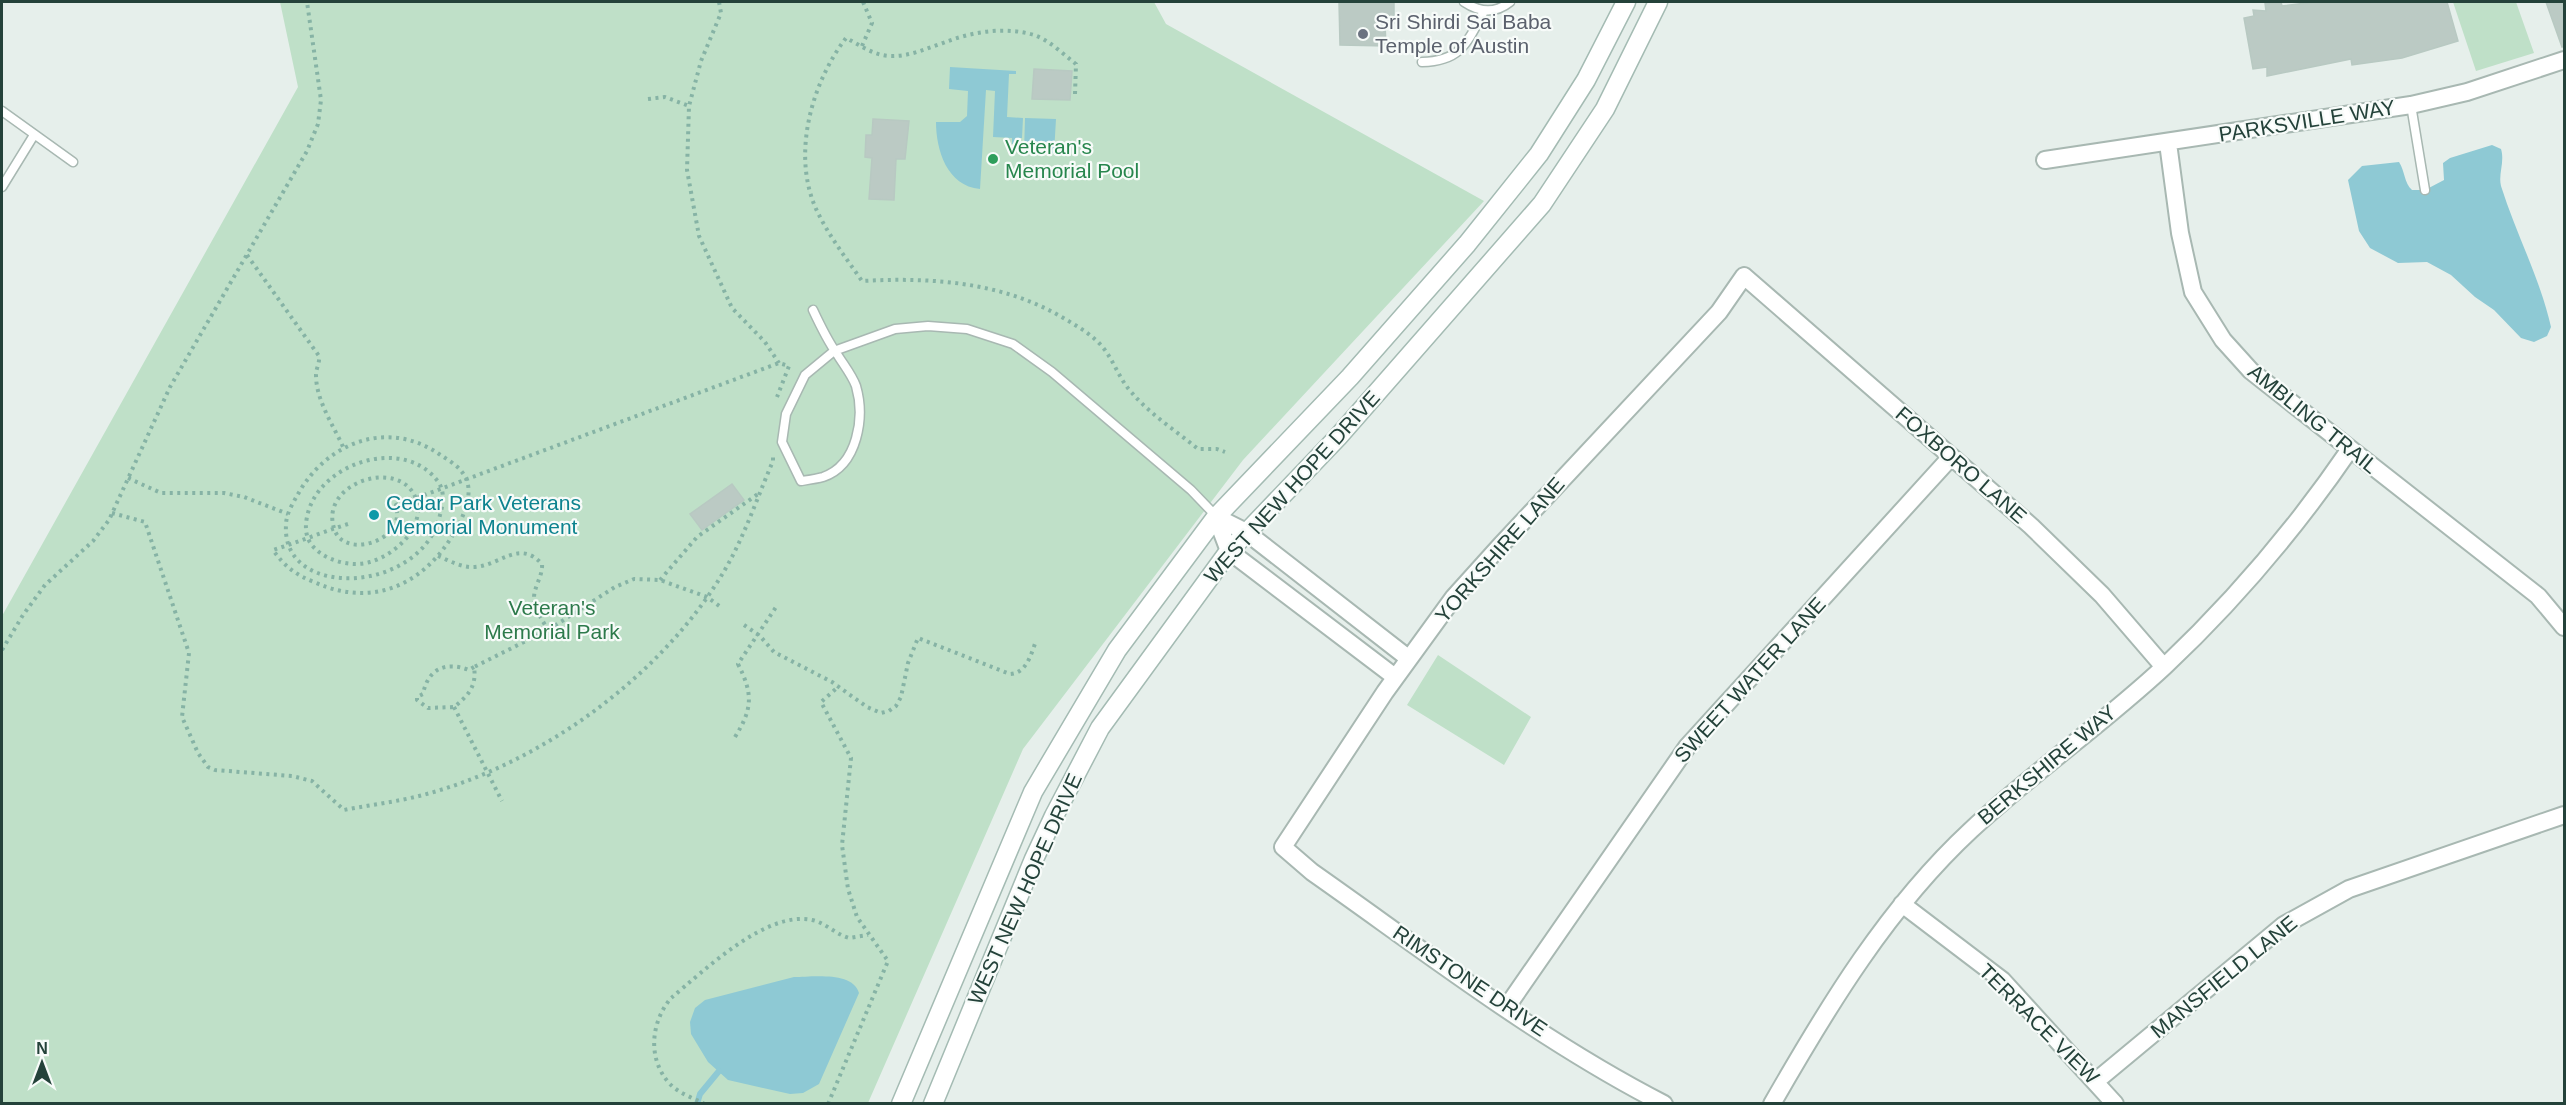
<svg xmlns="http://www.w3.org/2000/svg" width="2566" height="1105" viewBox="0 0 2566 1105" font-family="Helvetica,sans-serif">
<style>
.green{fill:#bfe0c8}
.water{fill:#8ec9d4}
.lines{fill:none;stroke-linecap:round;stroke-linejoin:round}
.stream{stroke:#8ec9d4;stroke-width:6}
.building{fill:#bbcac4;stroke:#b8c9c2;stroke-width:1.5}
.lane-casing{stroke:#a8b8b2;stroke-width:11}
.street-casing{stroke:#a8b8b2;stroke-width:20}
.secondary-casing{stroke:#a4bbb3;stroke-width:21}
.path{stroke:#86b3a5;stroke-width:4;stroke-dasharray:3 4.5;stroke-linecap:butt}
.lane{stroke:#fff;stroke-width:8}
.street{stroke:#fff;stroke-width:16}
.secondary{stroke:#fff;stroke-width:18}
.worship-dot{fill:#6b7280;stroke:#f7fbf9;stroke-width:2}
.leisure-dot{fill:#2e9e5b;stroke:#f7fbf9;stroke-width:2}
.culture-dot{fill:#0f9aa8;stroke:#f7fbf9;stroke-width:2}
.labels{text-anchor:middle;stroke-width:4.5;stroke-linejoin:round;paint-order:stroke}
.worship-label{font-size:21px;fill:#5b616d;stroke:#f7fbf9;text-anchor:start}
.street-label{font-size:21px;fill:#24423a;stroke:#f7fbf9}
.leisure-label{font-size:21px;fill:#27864d;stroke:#f7fbf9;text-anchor:start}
.culture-label{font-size:21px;fill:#0d838f;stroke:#f7fbf9;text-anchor:start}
.park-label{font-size:21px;fill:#2d7a4b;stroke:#f7fbf9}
</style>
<rect width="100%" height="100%" fill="#e6efeb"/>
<!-- green -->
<path class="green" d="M 280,2 L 1154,2 L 1166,24 L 1484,201 L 1243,460 L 1023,749 L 868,1103 L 2,1104 L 2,616 L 298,87 Z
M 2453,2 L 2516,2 L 2534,53 L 2476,71 Z
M 1438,655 L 1531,717 L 1504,765 L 1407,705 Z"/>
<!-- water -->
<path class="water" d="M 950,67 L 1016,71 L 1016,74 L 1009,74 L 1007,117 L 1023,118 L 1022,138 L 1016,138 L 1015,144 L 1012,144 L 1012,138 L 993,137 L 995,91 L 986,90 L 980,189 C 947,186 936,150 936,122 L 960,122 L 967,116 L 968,91 L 949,89 Z
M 1025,118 L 1056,119 L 1054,153 L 1024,152 Z
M 2492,145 L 2501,149 C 2505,162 2498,174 2501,186 C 2516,234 2540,278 2551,327 L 2547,336 L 2534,342 L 2521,338 L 2494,310 L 2475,297 L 2451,275 L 2427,262 L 2398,263 L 2370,248 L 2359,231 L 2348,180 L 2362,166 L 2399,162 C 2405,171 2404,183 2412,190 L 2425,190 L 2444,180 L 2443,163 L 2450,158 Z
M 794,977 C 812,977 853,971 859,993 L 819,1084 L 803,1093 L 790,1094 L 728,1080 L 708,1062 L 691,1034 L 690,1022 L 695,1008 L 705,1000 Z"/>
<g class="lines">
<!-- stream -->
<path class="stream" d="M 697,1104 L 700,1094 L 719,1071"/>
</g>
<!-- building -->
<path class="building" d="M 1339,2 L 1394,2 L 1394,23 L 1385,24 L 1386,46 L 1340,45 Z
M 2276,2 L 2281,2 L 2282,6 L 2314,2 L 2447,2 L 2458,41 L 2402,58 L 2352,65 L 2351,59 L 2267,76 L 2267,67 L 2253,69 L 2244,18 L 2254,16 L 2253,10 L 2266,11 L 2265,3 Z
M 2546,2 L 2565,2 L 2565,46 L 2562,47 Z
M 1034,69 L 1072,71 L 1070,100 L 1032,99 Z
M 873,119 L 909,121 L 905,159 L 896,159 L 894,200 L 869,199 L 872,158 L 865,157 L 866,135 L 872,135 Z
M 732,484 L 744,500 L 702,530 L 690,514 Z"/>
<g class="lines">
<!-- lane casing -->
<g class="lane-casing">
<path id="lane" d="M 1464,2 C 1479,12 1495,14 1510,2
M 1422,62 C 1461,61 1467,43 1484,11
M 2411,105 L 2425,190
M 2,111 L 73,162
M 2,187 L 34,135
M 813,310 C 820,325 827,340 837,354 C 843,364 852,375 856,386 C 865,417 858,465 823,477 C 816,479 808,480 801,481 L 782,442 L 786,414 L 805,375 L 834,351 L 895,329 L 928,326 L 967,329 L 1013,344 L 1052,372 L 1191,490 L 1216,516"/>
</g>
<!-- street casing -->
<g class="street-casing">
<path id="street" d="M 2168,143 L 2180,233 L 2193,292 L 2223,340 L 2251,371 L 2538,596 L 2564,627
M 2045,160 L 2411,105 L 2467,92 L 2564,60
M 1216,517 L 1229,551 L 1395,677
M 1216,517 L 1246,532 L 1408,658
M 1902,904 L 2002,980 L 2115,1104
M 1506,1008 L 1687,747 L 1951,457
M 2096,1081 L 2284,925 L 2349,889 L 2564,815
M 1664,1104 C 1539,1040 1426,952 1312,872 L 1283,847 L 1385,692 L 1454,597 L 1500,546 L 1719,312 L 1744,276 L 2031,526 L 2102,595 L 2164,667
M 1772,1104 C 1828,1006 1888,907 1971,830 C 2033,772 2103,724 2165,666 C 2235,600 2296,528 2350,449"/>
</g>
<!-- secondary casing -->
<g class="secondary-casing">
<path id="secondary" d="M 901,1104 L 1033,792 L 1117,650 L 1216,517 L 1350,377 L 1467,244 L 1539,154 L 1586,80 L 1626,2
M 933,1104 L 1034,859 L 1054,816 L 1100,728 L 1229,551 L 1338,437 L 1542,204 L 1605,109 L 1658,2"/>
</g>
<!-- path -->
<path class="path" d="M 719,2 L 721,13 L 701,61 L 689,106 L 687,170 L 699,236 L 732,308 L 765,342 L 779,363
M 862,46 L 872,23 L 863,2
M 1075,94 L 1076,64 C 1063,54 1049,40 1034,35 C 1004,26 971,32 943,43 C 925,49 908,57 889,56 C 873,55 860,45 846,38 C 811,84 791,156 817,211 C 829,236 846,258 862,281 C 932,277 1004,282 1065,319 C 1077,326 1089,333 1099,343 C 1113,357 1118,378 1132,393 C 1150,414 1176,431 1198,449 L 1217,449 L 1225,452
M 648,99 L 665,97 L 689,106
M 247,255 L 319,356 C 320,363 316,368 316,375 C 316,401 334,426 344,449
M 128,478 L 161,493 L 224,493 L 244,497 L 288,514
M 112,513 L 145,522 L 189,653 L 182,717 L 198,753 L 208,767 L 215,770 L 292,776 L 312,781 L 344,810 C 369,805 395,802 419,796 C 538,766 660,678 723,573 C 744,538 757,498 773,461 L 773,457
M 348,524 C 323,532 298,542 273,550 C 284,566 296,575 314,582 C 378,611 432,580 461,520 C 467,506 473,489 464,475 C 459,466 448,460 439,454 C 388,419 327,442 298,494 C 293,503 286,514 286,525 C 281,601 422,594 440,515 C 443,505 445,493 439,483 C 405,434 317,463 307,517 C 304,532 307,543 319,552 C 332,562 353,567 370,562 C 395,555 426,527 416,499 C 401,456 316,483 335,531 C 345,555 387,544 395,524 C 398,518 397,512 396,505 C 420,497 443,488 467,479 L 779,363 L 789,366 L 777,397
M 438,556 C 450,561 462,568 475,567 C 501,565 519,539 542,564 C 543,576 534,586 534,598 C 534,609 543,621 548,630
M 660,580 L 697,537 L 758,494
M 744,625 L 760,636 L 774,652 L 832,682 L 867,707 L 881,713 L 889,711 L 896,706 L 901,697 L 908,663 L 918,638 L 1010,674 C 1027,673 1031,654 1036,641
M 2,650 L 23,615 L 45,585 L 93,541 L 109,520 L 170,387 L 307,151 L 318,124 L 321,100 L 307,2
M 474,667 L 469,670 C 445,661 428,669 423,694 L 417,697 L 417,700 L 428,708 L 454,707 C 468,696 477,686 474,667 L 548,630 L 615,587 L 634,579 L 660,580 L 707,597 L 722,608
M 454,707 L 502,801
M 735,737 C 753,708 753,694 738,664 L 776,607
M 705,1104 C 693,1098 678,1093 669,1083 C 647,1058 651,1022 671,998 C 704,971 766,910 812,920 C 826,923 835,934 849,938 L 868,935
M 828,1104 L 888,961 L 857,917 L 848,889 L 842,845 L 851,758 L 821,702 L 839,686"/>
<!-- lane -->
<use href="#lane" class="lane"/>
<!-- street -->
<use href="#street" class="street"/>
<!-- secondary -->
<use href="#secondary" class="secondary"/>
</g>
<!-- markers -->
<circle class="worship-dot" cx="1363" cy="34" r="6"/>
<circle class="leisure-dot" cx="993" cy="159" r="6"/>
<circle class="culture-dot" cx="374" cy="515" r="6"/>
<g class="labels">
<!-- worship labels -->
<g class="worship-label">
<text x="1375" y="29">Sri Shirdi Sai Baba<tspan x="1375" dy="24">Temple of Austin</tspan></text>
</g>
<!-- street labels -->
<g class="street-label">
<text transform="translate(2307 121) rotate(-9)" y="7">PARKSVILLE WAY</text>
<text transform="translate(2313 419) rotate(39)" y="7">AMBLING TRAIL</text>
<text transform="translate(1961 465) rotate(41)" y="7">FOXBORO LANE</text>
<text transform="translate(1292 487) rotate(-48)" y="7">WEST NEW HOPE DRIVE</text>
<text transform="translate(1500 550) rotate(-49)" y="7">YORKSHIRE LANE</text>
<text transform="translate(1750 680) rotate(-48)" y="7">SWEET WATER LANE</text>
<text transform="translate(2047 765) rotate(-40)" y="7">BERKSHIRE WAY</text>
<text transform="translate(1025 889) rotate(-66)" y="7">WEST NEW HOPE DRIVE</text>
<text transform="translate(2224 977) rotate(-39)" y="7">MANSFIELD LANE</text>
<text transform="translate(1470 981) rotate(34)" y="7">RIMSTONE DRIVE</text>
<text transform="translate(2039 1024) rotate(45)" y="7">TERRACE VIEW</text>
</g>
<!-- leisure labels -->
<g class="leisure-label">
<text x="1005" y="154">Veteran's<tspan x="1005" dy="24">Memorial Pool</tspan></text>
</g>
<!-- culture labels -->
<g class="culture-label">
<text x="386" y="510">Cedar Park Veterans<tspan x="386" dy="24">Memorial Monument</tspan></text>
</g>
<!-- park labels -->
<g class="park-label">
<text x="552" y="615">Veteran's<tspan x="552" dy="24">Memorial Park</tspan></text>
</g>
</g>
<!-- border -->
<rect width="2566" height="1105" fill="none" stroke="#24423a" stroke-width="6"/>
<!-- north arrow -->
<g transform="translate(42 1063)" stroke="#f7fbf9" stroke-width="4.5" paint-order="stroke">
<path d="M0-4.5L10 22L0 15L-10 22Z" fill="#24423a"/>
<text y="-9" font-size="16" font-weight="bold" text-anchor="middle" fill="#24423a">N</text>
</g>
</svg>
